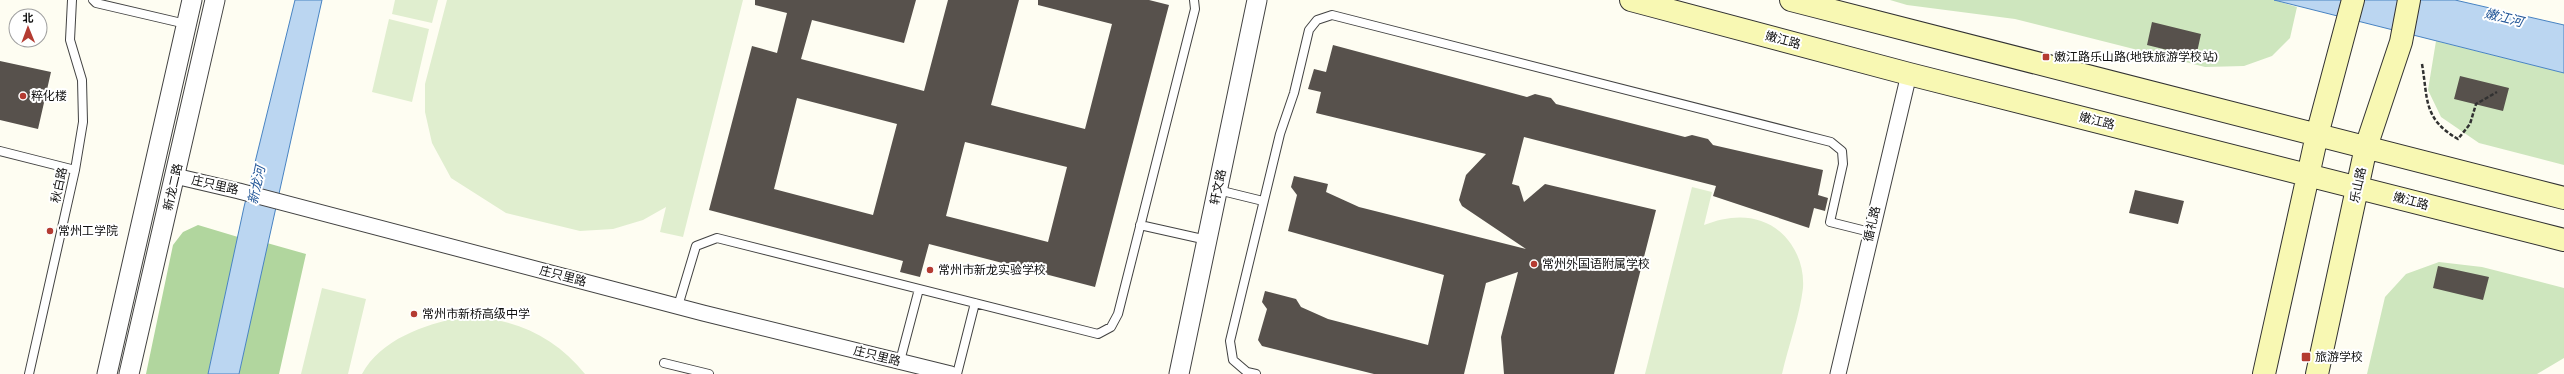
<svg xmlns="http://www.w3.org/2000/svg" width="2564" height="374" viewBox="0 0 2564 374" font-family="'Roboto Serif','Noto Sans SC',serif">
<style>
.green{fill:#cee6be}
.forest{fill:#b1d69e}
.pitch{fill:#e0eecf}
.water{fill:#bbd6f1;stroke:#4883c2}
.building{fill:#57514c;fill-rule:evenodd}
.lines{fill:none;stroke-linecap:round;stroke-linejoin:round}
.service-casing{stroke:#424242;stroke-width:10}
.minor-casing{stroke:#424242;stroke-width:17}
.tertiary-casing{stroke:#424242;stroke-width:21}
.secondary-casing{stroke:#313131;stroke-width:24}
.path{stroke:#313131;stroke-width:2.5;stroke-dasharray:4 2;stroke-linecap:butt}
.service{stroke:#fff;stroke-width:8}
.minor{stroke:#fff;stroke-width:15}
.tertiary{stroke:#fff;stroke-width:19}
.secondary{stroke:#f8f8b3;stroke-width:22}
.poi-dot{fill:#b43b32;stroke:#fff;stroke-width:1.5}
.labels{text-anchor:middle;stroke-width:4;stroke-linejoin:round;paint-order:stroke}
.street-label{font-size:12px;fill:#0f0f0f;stroke:#fff}
.poi-label{font-size:12px;fill:#0f0f0f;stroke:#fff;text-anchor:start}
.water-label{font-size:13px;font-style:italic;fill:#225697;stroke:#fff}
</style>
<rect width="100%" height="100%" fill="#fefdf2"/>
<!-- green -->
<path class="green" d="M 1890,0 L 2274,0 L 2297,7 L 2290,38 L 2272,56 L 2244,66 L 2205,67 L 2015,19 L 1907,5 Z
M 2436,41 L 2564,73 L 2564,165 L 2479,143 L 2441,117 L 2428,90 Z
M 2439,262 L 2482,267 L 2564,288 L 2564,358 L 2537,374 L 2367,374 L 2385,297 L 2406,274 Z"/>
<!-- forest -->
<path class="forest" d="M 198,225 L 238,237 L 208,374 L 146,374 L 173,245 L 183,232 Z
M 267,243 L 306,254 L 279,374 L 239,374 Z"/>
<!-- pitch -->
<path class="pitch" d="M 395,0 L 438,0 L 432,23 L 392,14 Z
M 447,0 L 743,0 L 683,237 L 660,232 L 666,207 L 643,220 L 613,229 L 580,231 L 506,213 L 451,178 L 432,143 L 425,112 L 425,84 Z
M 389,19 L 429,29 L 412,102 L 372,92 Z
M 1692,187 L 1712,192 L 1704,225 C 1736,212 1770,214 1791,244 C 1800,257 1804,272 1803,288 C 1800,315 1788,347 1782,374 L 1645,374 Z
M 322,288 L 366,299 L 348,374 L 301,374 Z
M 461,317 C 510,316 554,335 585,374 L 362,374 C 381,339 424,325 461,317 Z"/>
<!-- water -->
<path class="water" d="M 295,0 L 322,0 L 239,374 L 208,374 L 244,207 Z
M 2274,0 L 2455,0 L 2564,25 L 2564,73 Z"/>
<!-- building -->
<path class="building" d="M 755,0 L 916,0 L 904,43 L 812,20 L 801,59 L 924,91 L 948,0 L 1019,0 L 991,105 L 1085,129 L 1112,24 L 1038,5 L 1038,0 L 1149,0 L 1169,5 L 1095,287 L 929,244 L 920,277 L 900,272 L 903,261 L 709,210 L 752,46 L 777,53 L 787,13 L 755,5 ZM 797,98 L 897,124 L 873,215 L 774,189 ZM 965,142 L 1067,167 L 1048,242 L 946,216 Z
M 2152,22 L 2201,34 L 2196,57 L 2147,45 Z
M 1333,45 L 1527,97 L 1535,94 L 1551,98 L 1556,104 L 1685,137 L 1692,135 L 1708,139 L 1713,145 L 1823,170 L 1818,195 L 1828,198 L 1825,211 L 1814,208 L 1809,228 L 1713,196 L 1716,186 L 1524,137 L 1512,184 L 1519,186 L 1524,202 L 1545,184 L 1656,210 L 1614,374 L 1504,374 L 1501,337 L 1518,272 L 1486,283 L 1464,374 L 1374,374 L 1262,346 L 1258,340 L 1267,309 L 1262,302 L 1265,291 L 1296,299 L 1301,307 L 1328,319 L 1428,345 L 1444,275 L 1288,231 L 1297,195 L 1291,187 L 1294,176 L 1328,184 L 1326,192 L 1359,207 L 1526,249 L 1462,206 L 1459,200 L 1466,175 L 1486,154 L 1316,113 L 1321,92 L 1308,89 L 1314,69 L 1326,72 Z
M 0,61 L 51,72 L 38,129 L 0,120 Z
M 2460,76 L 2509,88 L 2503,111 L 2454,99 Z
M 2135,190 L 2184,201 L 2178,224 L 2129,213 Z
M 2438,266 L 2489,277 L 2483,300 L 2433,288 Z"/>
<g class="lines">
<!-- service casing -->
<g class="service-casing">
<path id="service" d="M 93,0 L 96,3 L 186,24
M 0,151 L 75,170
M 1218,190 L 1263,201
M 1140,225 L 1207,240
M 678,306 L 696,246 L 717,238 L 1098,334 L 1111,327 L 1118,314 L 1195,9 L 1194,0
M 900,361 L 919,289
M 664,363 L 709,374
M 29,374 L 75,170 L 83,122 L 82,80 L 70,40 L 72,0
M 957,374 L 975,303
M 1256,374 L 1247,372 L 1233,360 L 1230,341 L 1280,134 L 1294,93 L 1309,30 L 1317,20 L 1332,15 L 1831,142 L 1842,151 L 1843,164 L 1830,222 L 1870,232"/>
</g>
<!-- minor casing -->
<g class="minor-casing">
<path id="minor" d="M 175,176 L 239,191 L 703,313 L 951,374
M 1838,374 L 1909,74"/>
</g>
<!-- tertiary casing -->
<g class="tertiary-casing">
<path id="tertiary" d="M 107,374 L 192,0
M 129,374 L 215,0
M 1179,374 L 1257,0"/>
</g>
<!-- secondary casing -->
<g class="secondary-casing">
<path id="secondary" d="M 1631,0 L 1909,74 L 2564,240
M 1791,0 L 2564,198
M 2264,374 L 2317,135 L 2353,0
M 2317,374 L 2366,147 L 2401,42 L 2409,0"/>
</g>
<!-- path -->
<path class="path" d="M 2422,64 C 2428,99 2423,119 2458,139 L 2470,124 L 2476,104 L 2497,92"/>
<!-- service -->
<use href="#service" class="service"/>
<!-- minor -->
<use href="#minor" class="minor"/>
<!-- tertiary -->
<use href="#tertiary" class="tertiary"/>
<!-- secondary -->
<use href="#secondary" class="secondary"/>
</g>
<!-- markers -->
<g class="poi-dot">
<rect x="2042" y="53" width="8" height="8" rx="2"/>
<circle cx="23" cy="96" r="4"/>
<circle cx="50" cy="231" r="4"/>
<circle cx="1534" cy="264" r="4"/>
<circle cx="930" cy="270" r="4"/>
<circle cx="414" cy="314" r="4"/>
<rect x="2301" y="352" width="10" height="10" rx="2"/>
</g>
<g class="labels">
<!-- street labels -->
<g class="street-label">
<text transform="translate(1783 40) rotate(15)" y="4">嫩江路</text>
<text transform="translate(2097 121) rotate(14)" y="4">嫩江路</text>
<text transform="translate(59 185) rotate(-78)" y="4">秋白路</text>
<text transform="translate(215 185) rotate(13)" y="4">庄只里路</text>
<text transform="translate(2358 185) rotate(-78)" y="4">乐山路</text>
<text transform="translate(173 187) rotate(-77)" y="4">新龙二路</text>
<text transform="translate(1218 187) rotate(-78)" y="4">轩文路</text>
<text transform="translate(2411 201) rotate(15)" y="4">嫩江路</text>
<text transform="translate(1872 224) rotate(-77)" y="4">循礼路</text>
<text transform="translate(563 276) rotate(15)" y="4">庄只里路</text>
<text transform="translate(877 356) rotate(14)" y="4">庄只里路</text>
</g>
<!-- poi labels -->
<g class="poi-label">
<text x="2054" y="61">嫩江路乐山路(地铁旅游学校站)</text>
<text x="31" y="100">粹化楼</text>
<text x="58" y="235">常州工学院</text>
<text x="1542" y="268">常州外国语附属学校</text>
<text x="938" y="274">常州市新龙实验学校</text>
<text x="422" y="318">常州市新桥高级中学</text>
<text x="2315" y="361">旅游学校</text>
</g>
<!-- water labels -->
<g class="water-label">
<text transform="translate(2504 17) rotate(14)" y="5">嫩江河</text>
<text transform="translate(256 185) rotate(-78)" y="5">新龙河</text>
</g>
</g>
<!-- north arrow -->
<g transform="translate(28 28) rotate(359)"><circle r="19" fill="#ffffff" stroke="#9f9f9f"/>
<path d="M0-3L7 15L0 10L-7 15Z" fill="#b43b32"/>
<text y="-6" font-size="11" font-weight="bold" text-anchor="middle" fill="#0f0f0f">北</text>
</g>
</svg>
